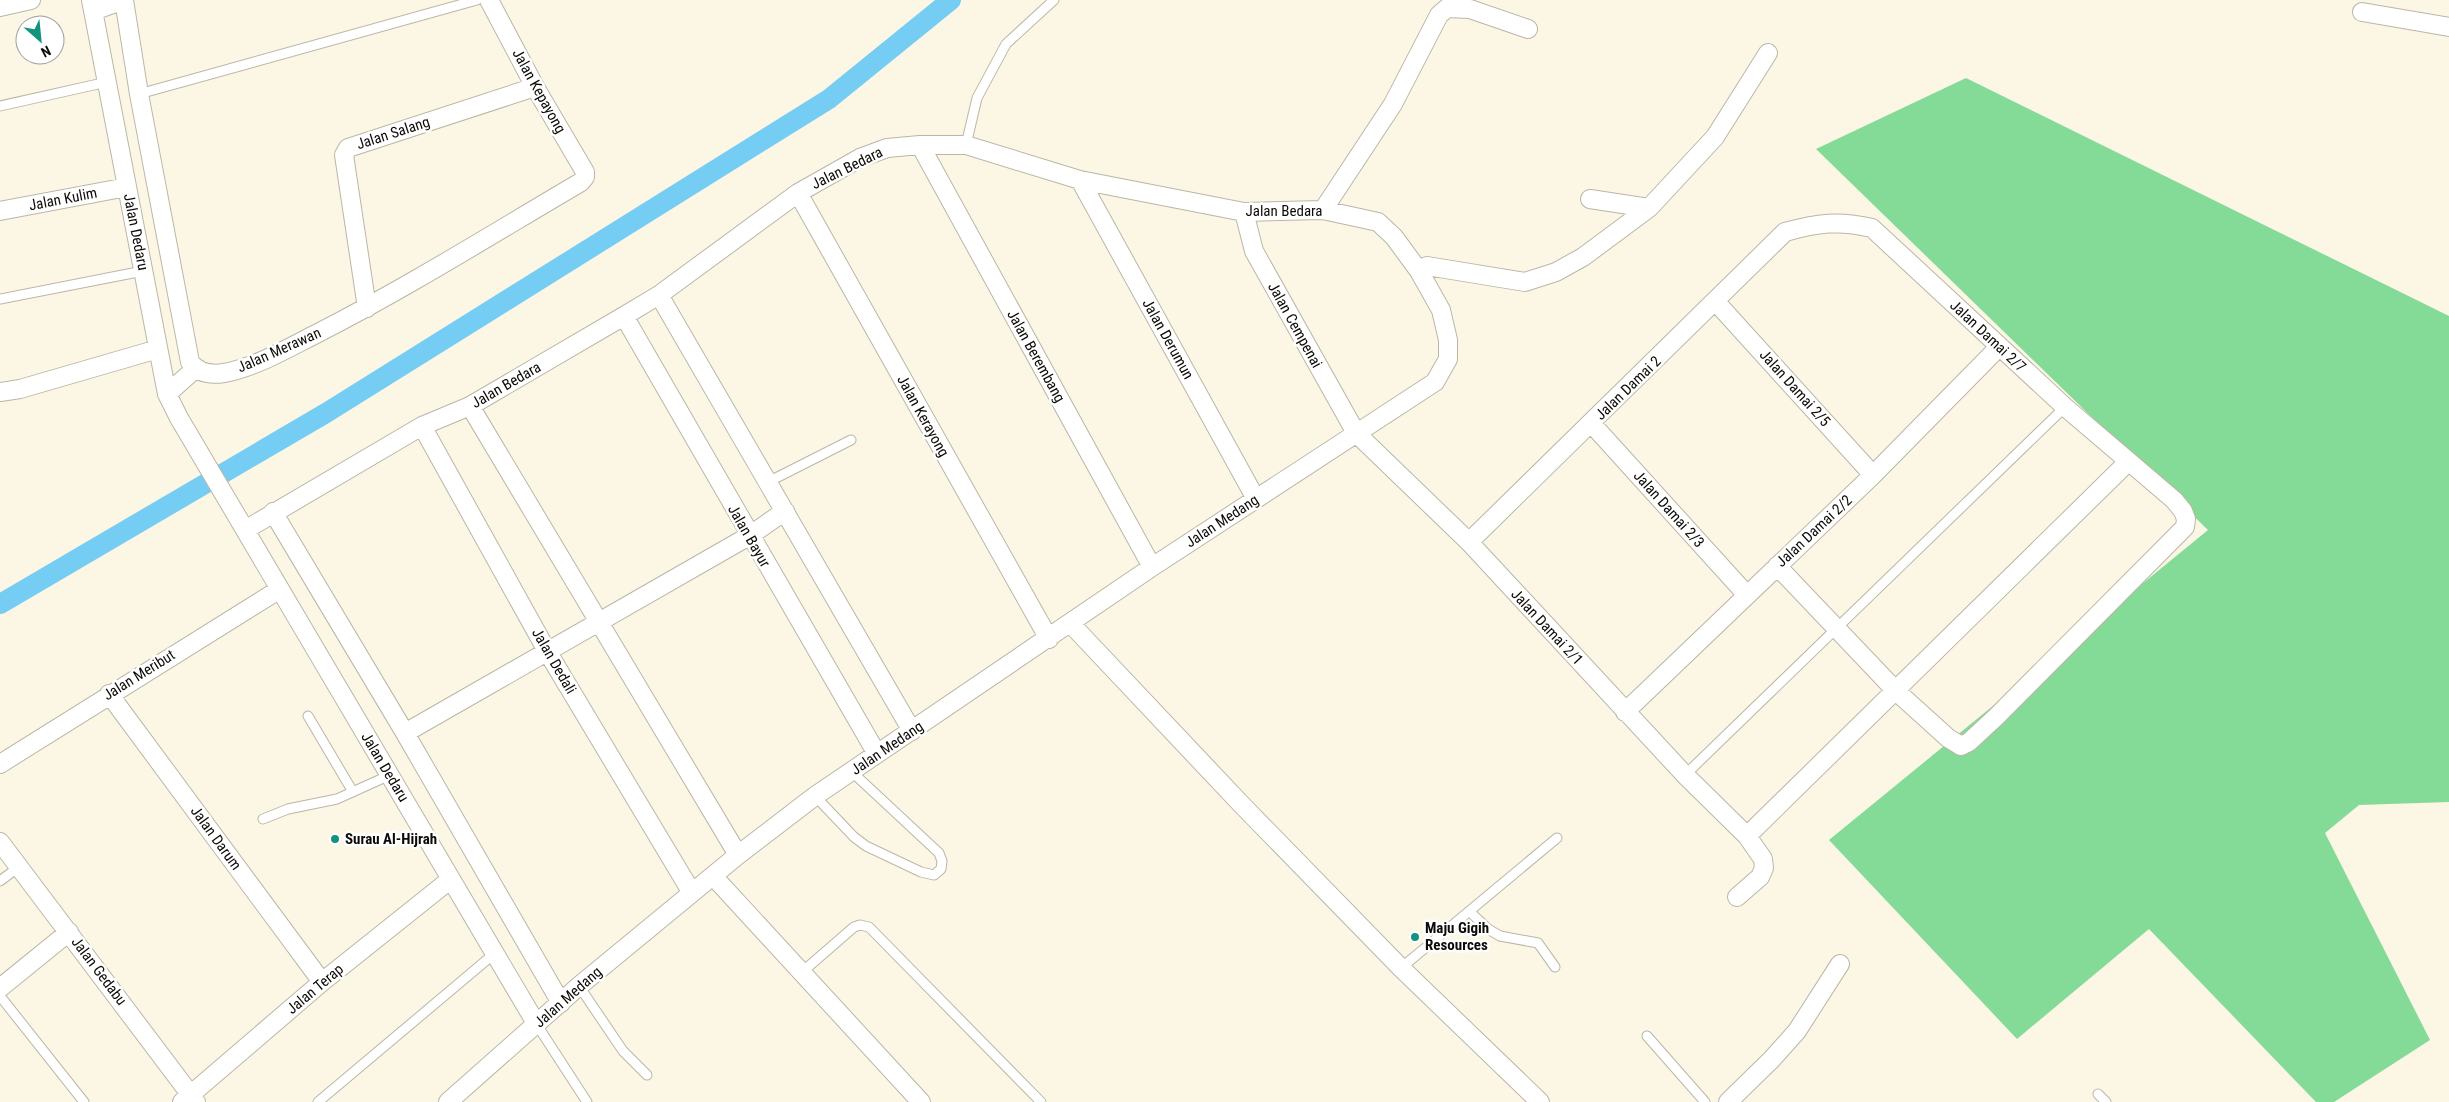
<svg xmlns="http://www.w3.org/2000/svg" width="2449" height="1102" viewBox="0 0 2449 1102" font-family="'Roboto Condensed',sans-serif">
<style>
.forest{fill:#84db98}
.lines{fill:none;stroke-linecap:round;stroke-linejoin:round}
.canal{stroke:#75cdf4;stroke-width:20}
.lane-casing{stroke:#bbb6a6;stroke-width:11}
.street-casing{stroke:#bbb6a6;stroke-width:20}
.lane{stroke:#fff;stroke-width:9}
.street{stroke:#fff;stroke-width:18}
.poi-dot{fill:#10947d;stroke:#fff;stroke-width:2}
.labels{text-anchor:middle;stroke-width:5;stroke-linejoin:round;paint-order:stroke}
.street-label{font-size:15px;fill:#0d0b07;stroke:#fff}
.poi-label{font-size:15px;font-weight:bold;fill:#0d0b07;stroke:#fff;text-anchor:start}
</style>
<rect width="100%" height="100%" fill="#fcf6e5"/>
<!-- forest -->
<path class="forest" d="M 1966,78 L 2449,316 L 2449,802 L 2359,805 L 2325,833 L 2430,1040 L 2334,1102 L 2316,1102 L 2149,929 L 2017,1039 L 1829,840 L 2208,530 L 1816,149 Z"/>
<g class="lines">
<!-- canal -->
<path class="canal" d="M 0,604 L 326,413 L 829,99 L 951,0"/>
<!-- lane casing -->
<g class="lane-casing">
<path id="lane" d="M 139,94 L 477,0
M 0,106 L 107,82
M 966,145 L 977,98 L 1006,44 L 1054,0
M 0,299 L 143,271
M 768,482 L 851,440
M 308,716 L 353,792
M 1685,775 L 2065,407
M 815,796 L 854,837 L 866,846 L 921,872 L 934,875 L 941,869 L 942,861 L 939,853 L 851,771
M 263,819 L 288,809 L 337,799 L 390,775
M 0,881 L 20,866
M 1469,911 L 1488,929 L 1500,936 L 1538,943 L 1555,967
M 1401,968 L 1557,838
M 801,973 L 854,927 L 860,925 L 869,927 L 1041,1102
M 579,986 L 623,1051 L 647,1075
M 0,996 L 84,1102
M 537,1025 L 587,1102
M 1647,1036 L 1705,1102
M 2098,1094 L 2106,1102
M 318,1102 L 495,953"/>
</g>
<!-- street casing -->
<g class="street-casing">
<path id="street" d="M 91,0 L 167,394 L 179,418 L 537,1025
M 124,0 L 139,94 L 190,362 C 198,373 211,375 224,373 C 254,368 290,347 318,333 C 408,287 494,233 581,182 L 585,177 L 585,172 L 535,87 L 489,0
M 0,7 L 31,0
M 93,11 L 124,0
M 2362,12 L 2449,27
M 920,145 L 1152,567
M 1080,180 L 1256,499
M 798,193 L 1049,639
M 1590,199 L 1649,208
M 1323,210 L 1393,104 L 1439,15 L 1447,8 L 1470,9 L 1528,29
M 0,211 L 127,187
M 1244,212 L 1254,251 L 1356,433 L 1469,542 L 1685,775 L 1747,836 L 1763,859 L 1764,868 L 1760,877 L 1737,897
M 1419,271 L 1427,266 L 1525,282 L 1556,272 L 1583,257 L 1649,208 L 1715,137 L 1768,53
M 659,295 L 912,731
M 1716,302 L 1873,475
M 367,308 L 344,155 L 348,148 L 535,87
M 624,316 L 877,754
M 0,392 L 20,389 L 158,349
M 167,394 L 195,369
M 470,406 L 738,855
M 1591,423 L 1746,594
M 422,426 L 547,651 L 692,893
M 273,512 L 405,733 L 561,1003
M 245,530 L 422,426 L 470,406 L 624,316 L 659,295 L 798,193 L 860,158 L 887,148 L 920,145 L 966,145 L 1080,180 L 1244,212 L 1323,210 L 1378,222 L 1394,237 L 1419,271 L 1441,310 L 1448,340 L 1448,359 L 1435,382 L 1152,567 L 815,796 L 738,855 L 579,986 L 448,1102
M 1469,542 L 1785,232 C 1817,223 1839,220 1872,228 L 2065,407 L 2174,500 L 2183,511 L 2186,519 L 2185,527 L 1996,717 L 1969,742 L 1961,746 L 1948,738 L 1896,691 L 1777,566
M 1071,624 L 1241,804 L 1401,968 L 1540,1102
M 109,694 L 322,982
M 1625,712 L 1873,475 L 1999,347
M 405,733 L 749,536 L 785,511
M 0,764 L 280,589
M 1747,836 L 2128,462
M 0,842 L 196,1102
M 713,876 L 921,1102
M 0,988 L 69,932
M 182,1102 L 322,982 L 451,879
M 1728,1102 L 1772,1059 L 1797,1031 L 1840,964"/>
</g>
<!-- lane -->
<use href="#lane" class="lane"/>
<!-- street -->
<use href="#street" class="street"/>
</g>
<!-- markers -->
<g class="poi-dot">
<circle cx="335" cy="839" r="5"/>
<circle cx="1415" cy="937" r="5"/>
</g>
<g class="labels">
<!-- street labels -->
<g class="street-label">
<text transform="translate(539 91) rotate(61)" y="5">Jalan Kepayong</text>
<text transform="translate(393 133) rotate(-18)" y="5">Jalan Salang</text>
<text transform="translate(847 168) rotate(-26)" y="5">Jalan Bedara</text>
<text transform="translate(63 199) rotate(-11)" y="5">Jalan Kulim</text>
<text x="1284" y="216">Jalan Bedara</text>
<text transform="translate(136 232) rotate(79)" y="5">Jalan Dedaru</text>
<text transform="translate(1295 325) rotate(61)" y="5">Jalan Cempenai</text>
<text transform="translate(1988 336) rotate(43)" y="5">Jalan Damai 2/7</text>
<text transform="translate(1168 339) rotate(61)" y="5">Jalan Derumun</text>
<text transform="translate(279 350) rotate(-24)" y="5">Jalan Merawan</text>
<text transform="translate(1036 356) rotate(61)" y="5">Jalan Berembang</text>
<text transform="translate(506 385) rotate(-30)" y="5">Jalan Bedara</text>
<text transform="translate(1628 388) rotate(-44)" y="5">Jalan Damai 2</text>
<text transform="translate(1795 388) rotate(48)" y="5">Jalan Damai 2/5</text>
<text transform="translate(923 416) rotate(61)" y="5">Jalan Kerayong</text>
<text transform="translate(1669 509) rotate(48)" y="5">Jalan Damai 2/3</text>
<text transform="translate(1222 521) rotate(-33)" y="5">Jalan Medang</text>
<text transform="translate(1814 531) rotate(-43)" y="5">Jalan Damai 2/2</text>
<text transform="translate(749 536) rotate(60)" y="5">Jalan Bayur</text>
<text transform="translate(1547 627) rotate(47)" y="5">Jalan Damai 2/1</text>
<text transform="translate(554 661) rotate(60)" y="5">Jalan Dedali</text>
<text transform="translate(139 675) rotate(-32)" y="5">Jalan Meribut</text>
<text transform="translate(887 748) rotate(-34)" y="5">Jalan Medang</text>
<text transform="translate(385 767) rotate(59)" y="5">Jalan Dedaru</text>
<text transform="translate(216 838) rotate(54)" y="5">Jalan Darum</text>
<text transform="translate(99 971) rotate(53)" y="5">Jalan Gedabu</text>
<text transform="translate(315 989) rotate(-40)" y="5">Jalan Terap</text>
<text transform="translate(568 997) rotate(-41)" y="5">Jalan Medang</text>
</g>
<!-- poi labels -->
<g class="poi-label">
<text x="345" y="844">Surau Al-Hijrah</text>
<text x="1425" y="933">Maju Gigih<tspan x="1425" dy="17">Resources</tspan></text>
</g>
</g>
<!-- north arrow -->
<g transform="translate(40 40) rotate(153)"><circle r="24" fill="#ffffff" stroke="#9e9d9c"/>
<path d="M0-4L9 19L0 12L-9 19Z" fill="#10947d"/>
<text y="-8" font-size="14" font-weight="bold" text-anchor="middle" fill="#0d0b07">N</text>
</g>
</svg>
